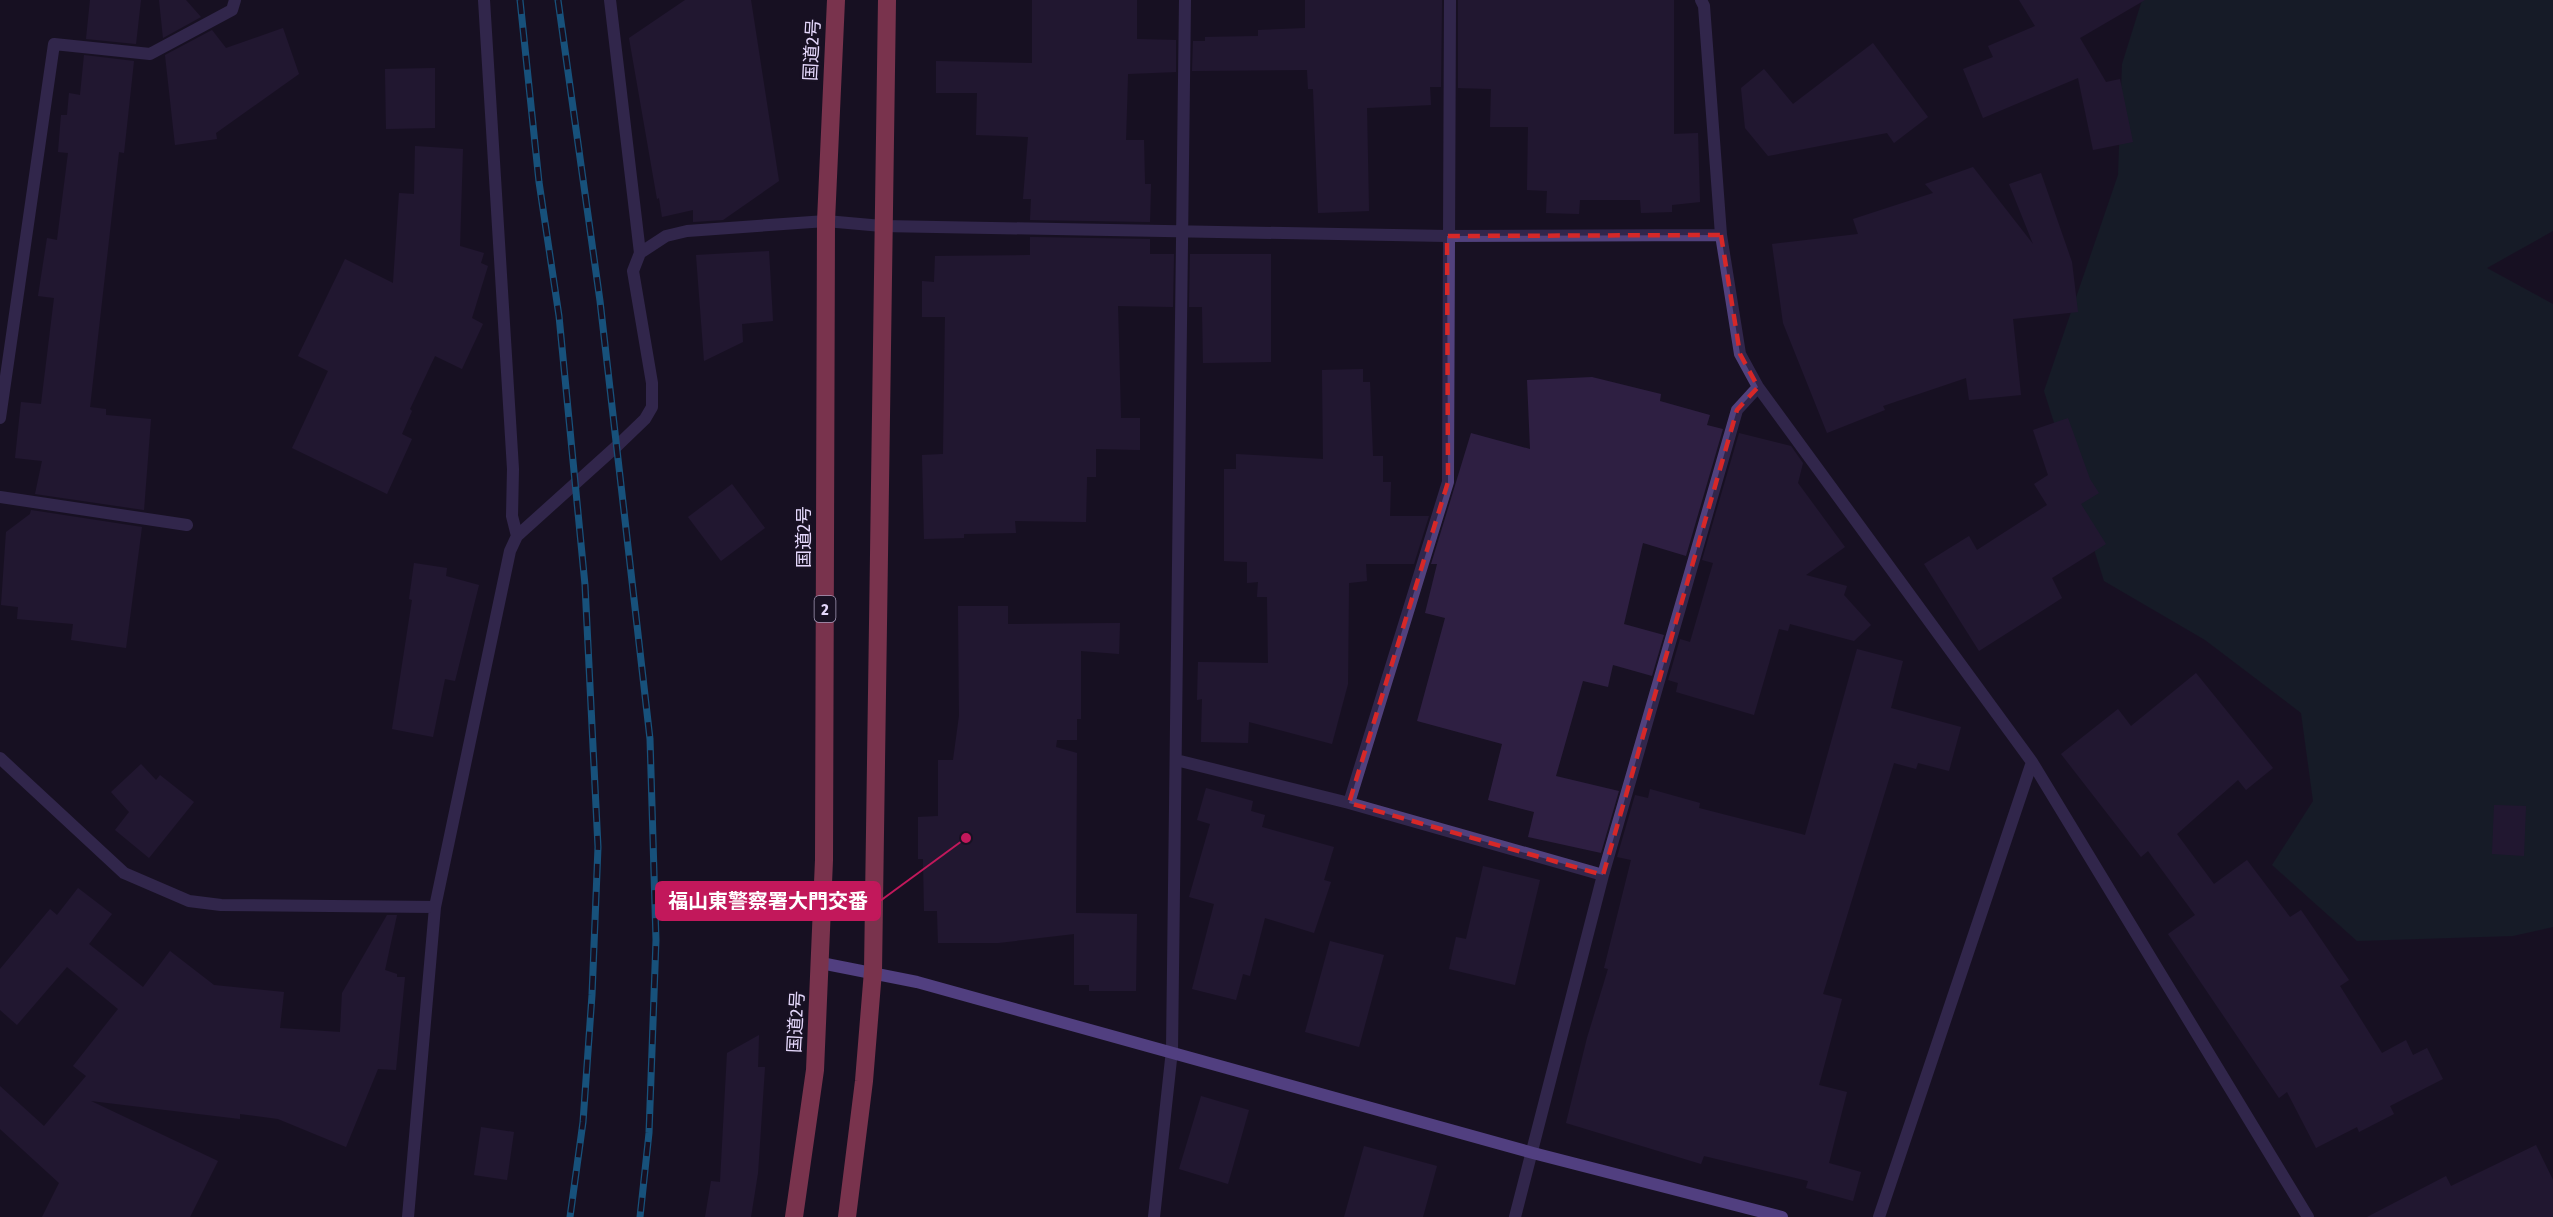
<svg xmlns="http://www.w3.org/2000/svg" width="2553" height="1217" viewBox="0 0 2553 1217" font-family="'Fira Sans Condensed','Noto Sans JP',sans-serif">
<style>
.green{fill:#14282d}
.building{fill:#2e1f42}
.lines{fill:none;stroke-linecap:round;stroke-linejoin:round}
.street{stroke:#51417d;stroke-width:12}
.secondary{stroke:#9778f1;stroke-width:12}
.highway{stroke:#ef5e81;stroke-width:18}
.rail-casing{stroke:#17a1e7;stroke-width:7}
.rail{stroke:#181123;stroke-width:4.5;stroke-dasharray:14;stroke-linecap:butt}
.marked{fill:none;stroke:#d62828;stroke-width:4.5;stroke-dasharray:12 8;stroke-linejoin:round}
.labels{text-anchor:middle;stroke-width:5;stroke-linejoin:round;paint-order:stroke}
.shield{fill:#181123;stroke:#a79cba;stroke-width:1.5}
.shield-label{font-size:16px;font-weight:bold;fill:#e4d7fb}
.street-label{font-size:18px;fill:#e4d7fb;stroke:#181123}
.leader{fill:none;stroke:#c2185b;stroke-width:2}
.callout-dot{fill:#c2185b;stroke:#181123;stroke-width:2}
.callout{fill:#c2185b;stroke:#c2185b;stroke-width:2}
.callout-label{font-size:20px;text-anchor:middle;font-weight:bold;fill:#fff}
</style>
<rect width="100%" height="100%" fill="#181123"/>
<!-- green -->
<path class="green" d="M 2142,0 L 2553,0 L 2553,231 L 2487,268 L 2553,304 L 2553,927 L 2513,936 L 2357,941 L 2272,865 L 2313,801 L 2301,713 L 2205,640 L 2104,581 L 2044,391 L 2118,175 L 2122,64 Z"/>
<!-- building -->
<path class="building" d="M 90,0 L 141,0 L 136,44 L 86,39 Z
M 159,0 L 186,0 L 201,17 L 163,38 Z
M 685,0 L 751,0 L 779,181 L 723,220 L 693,222 L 693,210 L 662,217 L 659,198 L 657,199 L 629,38 Z
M 1032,0 L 1137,0 L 1137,39 L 1176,40 L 1176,72 L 1128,74 L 1126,140 L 1144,140 L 1145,184 L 1151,184 L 1150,222 L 1030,220 L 1031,199 L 1023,199 L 1028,137 L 976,135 L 977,93 L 936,93 L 936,61 L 1032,63 Z
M 1305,0 L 1442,0 L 1441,87 L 1430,87 L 1431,105 L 1367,108 L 1369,211 L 1318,213 L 1313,89 L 1308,89 L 1307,70 L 1192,71 L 1193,41 L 1205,41 L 1205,37 L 1258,36 L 1258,30 L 1305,28 Z
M 1458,0 L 1674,0 L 1674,134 L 1698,133 L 1700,202 L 1672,205 L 1672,212 L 1641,213 L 1640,200 L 1580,200 L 1579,214 L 1546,213 L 1547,191 L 1527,190 L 1528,127 L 1490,127 L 1491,89 L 1458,88 Z
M 2019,0 L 2145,0 L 2080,38 L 2106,82 L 2120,79 L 2133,142 L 2093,150 L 2078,78 L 1983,118 L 1963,69 L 1993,57 L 1988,46 L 2035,26 Z
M 283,28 L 299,74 L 216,133 L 217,139 L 175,145 L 165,55 L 212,30 L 226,48 Z
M 1873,43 L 1928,117 L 1894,143 L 1887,133 L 1768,156 L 1745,128 L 1741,88 L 1764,69 L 1793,104 Z
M 84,55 L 134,61 L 124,153 L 119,152 L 90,407 L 106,409 L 106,415 L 151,419 L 144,510 L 35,494 L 42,461 L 15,458 L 21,402 L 41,404 L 54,298 L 38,296 L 47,238 L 57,240 L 68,153 L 58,152 L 61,115 L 67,115 L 69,93 L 80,95 Z
M 435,68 L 435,128 L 386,129 L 385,69 Z
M 415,146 L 463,149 L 460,246 L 484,253 L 481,263 L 488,266 L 472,318 L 483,324 L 462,369 L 435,356 L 410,409 L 412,411 L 402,434 L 412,439 L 387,494 L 292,448 L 328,371 L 298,356 L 345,259 L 393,283 L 399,193 L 414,194 Z
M 1973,167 L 2033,244 L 2009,184 L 2041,173 L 2072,262 L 2078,312 L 2013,319 L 2021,395 L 1969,400 L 1966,378 L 1883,406 L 1885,410 L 1827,433 L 1783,323 L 1772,244 L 1858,234 L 1853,219 L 1933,193 L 1925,184 Z
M 1030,237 L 1150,239 L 1150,254 L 1174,254 L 1173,307 L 1118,306 L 1121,418 L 1140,418 L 1140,450 L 1096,449 L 1096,477 L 1087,477 L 1086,522 L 1015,521 L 1016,533 L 964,534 L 964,538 L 924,539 L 922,455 L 943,454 L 945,317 L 922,317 L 922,281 L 934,282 L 935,256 L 1030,255 Z
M 769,251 L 773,321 L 742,324 L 743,342 L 704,361 L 696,255 Z
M 1190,254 L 1271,254 L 1271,362 L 1203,363 L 1202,307 L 1189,307 Z
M 1363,369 L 1363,382 L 1370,382 L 1373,456 L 1383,456 L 1383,482 L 1391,482 L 1390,516 L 1429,516 L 1414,564 L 1366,564 L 1367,581 L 1349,583 L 1348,684 L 1332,744 L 1249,722 L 1248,743 L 1201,742 L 1202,699 L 1197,700 L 1198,662 L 1268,663 L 1267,597 L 1257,597 L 1258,582 L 1247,583 L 1247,562 L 1224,561 L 1224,469 L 1236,469 L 1236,454 L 1323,459 L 1322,370 Z
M 1592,377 L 1661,394 L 1660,401 L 1710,415 L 1707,425 L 1723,429 L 1686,556 L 1643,543 L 1624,624 L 1664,635 L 1652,676 L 1613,665 L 1608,687 L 1583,681 L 1556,776 L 1619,791 L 1601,853 L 1528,837 L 1534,812 L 1488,800 L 1502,744 L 1417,721 L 1445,618 L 1425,613 L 1437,564 L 1431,564 L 1471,433 L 1530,449 L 1527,380 Z
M 2068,418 L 2090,479 L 2099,493 L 2081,504 L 2106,544 L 2052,578 L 2062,598 L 1979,651 L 1924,564 L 1969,536 L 1977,550 L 2047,505 L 2034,484 L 2048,475 L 2033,430 Z
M 1739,433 L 1791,446 L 1803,463 L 1798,483 L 1845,547 L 1806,575 L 1847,586 L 1844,595 L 1871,625 L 1854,641 L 1790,624 L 1788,631 L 1779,629 L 1754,715 L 1676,692 L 1678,683 L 1668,680 L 1680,639 L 1690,642 L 1713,563 L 1702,560 Z
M 732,484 L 765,528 L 721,561 L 688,517 Z
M 31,510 L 142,527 L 126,648 L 71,640 L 73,624 L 17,619 L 18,607 L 1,605 L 6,532 L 30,514 Z
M 414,563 L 447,568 L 446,576 L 479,585 L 455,681 L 445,679 L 433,737 L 392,729 L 412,600 L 409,599 Z
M 958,606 L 1008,606 L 1008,624 L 1120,623 L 1119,654 L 1081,651 L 1081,719 L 1077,719 L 1077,740 L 1057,740 L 1056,747 L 1077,753 L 1076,913 L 1137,914 L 1136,991 L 1089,991 L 1089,985 L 1074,985 L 1074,934 L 998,943 L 938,943 L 937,911 L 924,911 L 923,859 L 918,859 L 918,817 L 938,816 L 938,760 L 953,760 L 959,716 Z
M 1857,649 L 1903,661 L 1891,708 L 1961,727 L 1949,771 L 1918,763 L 1916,769 L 1894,763 L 1823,994 L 1842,999 L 1819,1085 L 1847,1092 L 1829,1163 L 1861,1172 L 1853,1201 L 1806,1188 L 1808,1181 L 1704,1156 L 1701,1164 L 1566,1123 L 1587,1038 L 1608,969 L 1604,968 L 1631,860 L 1617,857 L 1635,795 L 1648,798 L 1650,789 L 1700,803 L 1699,808 L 1805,835 Z
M 2196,673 L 2273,768 L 2246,790 L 2238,780 L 2177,834 L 2214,884 L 2247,860 L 2290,917 L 2301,910 L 2349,980 L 2340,986 L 2382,1053 L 2406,1040 L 2413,1055 L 2427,1048 L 2443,1079 L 2390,1106 L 2394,1114 L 2359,1132 L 2357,1127 L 2316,1148 L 2287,1092 L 2279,1098 L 2168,934 L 2195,915 L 2148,851 L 2141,857 L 2061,754 L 2118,709 L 2131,726 Z
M 141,764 L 156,780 L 160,775 L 194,802 L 149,858 L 115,830 L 129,812 L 111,792 Z
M 1206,788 L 1253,801 L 1251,811 L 1265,815 L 1262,827 L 1334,847 L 1324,880 L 1331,882 L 1314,933 L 1265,918 L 1250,976 L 1243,974 L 1236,1000 L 1192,989 L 1214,904 L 1189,897 L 1210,824 L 1197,820 Z
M 2494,805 L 2526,806 L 2524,856 L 2492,854 Z
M 1483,866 L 1540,880 L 1515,985 L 1449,969 L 1456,937 L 1466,939 Z
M 78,888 L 112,914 L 89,944 L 143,987 L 170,951 L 214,985 L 284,992 L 280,1028 L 340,1032 L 342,993 L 387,915 L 397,915 L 385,970 L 397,974 L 397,977 L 405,977 L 396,1070 L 378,1069 L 346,1147 L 278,1119 L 240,1114 L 240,1119 L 91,1101 L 218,1161 L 190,1217 L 42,1217 L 59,1183 L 0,1129 L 0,1086 L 44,1126 L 86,1076 L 73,1066 L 118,1009 L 67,967 L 17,1025 L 0,1010 L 0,969 L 50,909 L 57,915 Z
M 1330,941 L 1384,955 L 1359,1047 L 1305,1032 Z
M 759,1035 L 758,1067 L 765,1067 L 758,1173 L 751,1217 L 705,1217 L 711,1181 L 720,1182 L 727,1053 Z
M 1201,1096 L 1249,1110 L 1228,1184 L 1179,1169 Z
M 481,1127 L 514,1132 L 507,1180 L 474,1175 Z
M 2536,1145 L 2553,1180 L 2553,1217 L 2367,1217 L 2446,1176 L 2451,1186 Z
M 1364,1146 L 1437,1166 L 1423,1217 L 1344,1217 Z"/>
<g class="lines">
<!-- street -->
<path class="street" d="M 484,0 L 513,469 L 512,516 L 517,536
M 1701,0 L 1704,6 L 1721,235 L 1740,354 L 1758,387 L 2032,762 L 2308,1217
M 640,253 L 666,236 L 687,231 L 826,221 L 882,226 L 1447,236 L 1721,235
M 0,418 L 54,44 L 150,54 L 232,10 L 235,0
M 0,497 L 187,525
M 0,758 L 124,873 L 189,901 L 221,905 L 435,907
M 1176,760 L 1349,803 L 1603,875
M 1349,803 L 1448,482 L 1450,0
M 408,1217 L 435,907 L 510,551 L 517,536 L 618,445 L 645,419 L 652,407 L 652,383 L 633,271 L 640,253 L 610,0
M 1154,1217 L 1172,1050 L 1185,0
M 1515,1217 L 1603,875 L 1737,410 L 1758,387
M 1879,1217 L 2032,762"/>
<!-- secondary -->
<path class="secondary" d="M 821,963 L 917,982 L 1533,1153 L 1782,1217"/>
<!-- highway -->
<path class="highway" d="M 794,1217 L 815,1070 L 824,860 L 826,221 L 836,0
M 847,1217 L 864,1081 L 873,971 L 887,0"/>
<!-- rail casing -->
<g class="rail-casing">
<path id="rail" d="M 520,0 L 539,182 L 559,316 L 585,585 L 598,847 L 592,995 L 583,1122 L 570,1217
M 558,0 L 600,301 L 650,739 L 656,940 L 649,1133 L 640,1217"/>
</g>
<!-- rail -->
<use href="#rail" class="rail"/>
</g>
<!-- marked area -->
<path d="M0 0H2553V1217H0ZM 1721,235 L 1740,354 L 1758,387 L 1737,410 L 1603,875 L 1349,803 L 1448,482 L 1447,236 Z" fill="#181123" fill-opacity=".55" fill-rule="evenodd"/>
<path class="marked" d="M 1721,235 L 1740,354 L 1758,387 L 1737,410 L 1603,875 L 1349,803 L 1448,482 L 1447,236 Z"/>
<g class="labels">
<!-- shield labels -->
<rect class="shield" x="814.5" y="596" width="21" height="26" rx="4.5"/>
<g class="shield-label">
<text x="825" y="615">2</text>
</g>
<!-- street labels -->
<g class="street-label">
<text transform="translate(812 50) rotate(-87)" y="6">国道2号</text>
<text transform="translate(804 537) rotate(-90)" y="6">国道2号</text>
<text transform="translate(796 1022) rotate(-87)" y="6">国道2号</text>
</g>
</g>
<!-- callouts -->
<path class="leader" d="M966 838L880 901"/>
<circle class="callout-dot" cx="966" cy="838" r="6"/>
<rect class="callout" x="656" y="882" width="224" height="38" rx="6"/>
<g class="callout-label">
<text x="768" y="908">福山東警察署大門交番</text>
</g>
</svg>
